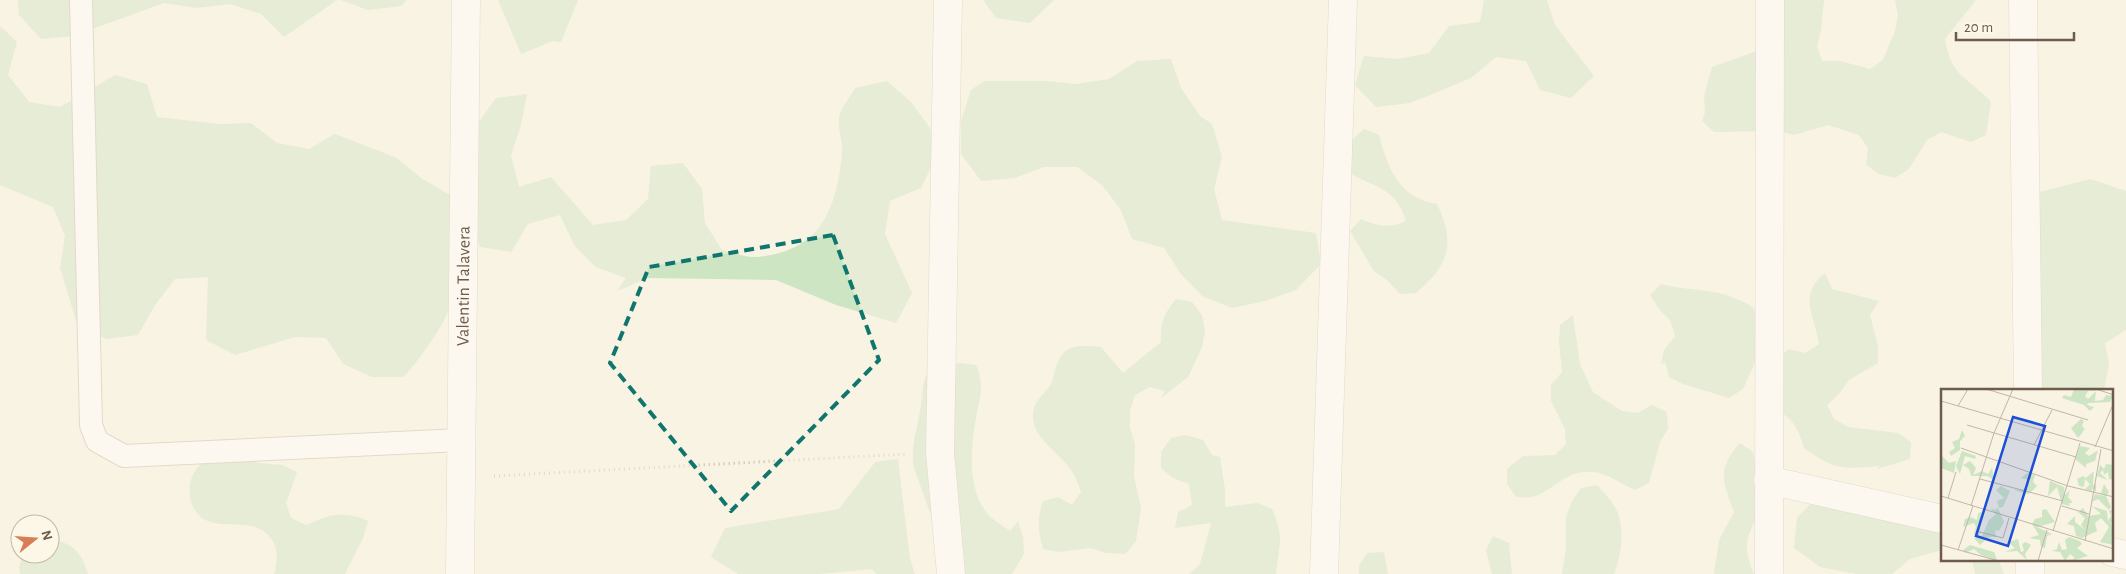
<svg xmlns="http://www.w3.org/2000/svg" width="2126" height="574" viewBox="0 0 2126 574" font-family="'Alegreya Sans',sans-serif">
<style>
.green{fill:#cee5c3}
.lines{fill:none;stroke-linecap:round;stroke-linejoin:round}
.lane-casing{stroke:#c9bbab;stroke-width:24}
.street-casing{stroke:#c9bbab;stroke-width:29}
.secondary-casing{stroke:#ccbca9;stroke-width:29}
.path{stroke:#d0b8a1;stroke-width:3;stroke-dasharray:1 4;stroke-linecap:butt}
.lane{stroke:#fff;stroke-width:22}
.street{stroke:#fff;stroke-width:28}
.secondary{stroke:#fff;stroke-width:28}
.marked{fill:none;stroke:#0f766e;stroke-width:4;stroke-dasharray:10 6;stroke-linejoin:round}
.labels{text-anchor:middle;stroke-width:4;stroke-linejoin:round;paint-order:stroke}
.street-label{font-size:18px;fill:#6e5b4c;stroke:#fdf7e8}
.inset-road{fill:none;stroke:#c1b6a7;stroke-width:1}
.view{fill:#1d4ed8;fill-opacity:0.15;stroke:#1d4ed8;stroke-width:2.5}
.inset-edge{fill:none;stroke:#6e5b4c;stroke-width:2.5}
</style>
<rect width="100%" height="100%" fill="#f9f3e3"/>
<!-- green -->
<path class="green" d="M 18,0 L 337,0 L 284,37 L 261,14 L 230,4 L 196,8 L 164,3 L 73,36 L 41,39 L 19,15 Z
M 341,0 L 406,0 L 402,6 L 368,10 Z
M 498,0 L 578,0 L 561,42 L 553,41 L 521,54 Z
M 983,0 L 1054,0 L 1030,23 L 996,18 Z
M 1484,0 L 1547,0 L 1555,25 L 1594,76 L 1571,98 L 1540,90 L 1526,61 L 1496,57 L 1471,78 L 1442,90 L 1410,103 L 1376,107 L 1355,85 L 1364,56 L 1398,59 L 1429,53 L 1449,26 L 1480,22 Z
M 1776,0 L 1824,0 L 1821,30 L 1817,46 L 1822,61 L 1840,61 L 1870,69 L 1883,60 L 1895,31 L 1898,15 L 1895,0 L 1976,0 L 1945,39 C 1951,78 1968,77 1991,102 L 1986,135 L 1971,142 L 1941,132 L 1927,140 L 1909,169 L 1895,178 L 1879,174 L 1866,165 L 1868,148 L 1859,135 L 1828,125 L 1794,135 L 1779,131 L 1714,132 L 1702,121 L 1705,112 L 1704,96 L 1712,67 L 1757,51 Z
M 0,26 L 17,42 L 8,75 L 29,102 L 60,107 L 115,75 L 147,84 L 157,117 L 220,124 L 251,123 L 277,143 L 309,149 L 335,134 L 397,158 L 421,178 L 450,195 C 452,225 457,262 454,291 C 452,317 420,358 404,377 L 372,377 L 343,364 L 326,338 L 295,337 L 235,355 L 206,340 L 208,277 L 175,279 L 155,305 L 138,335 L 107,339 L 78,327 L 60,268 L 65,236 L 53,207 L 0,185 Z
M 1171,59 L 1181,88 L 1200,116 L 1212,124 L 1222,157 L 1214,189 L 1222,220 L 1316,233 L 1321,264 L 1296,290 L 1265,301 L 1232,308 L 1202,296 L 1181,274 L 1164,248 L 1132,239 L 1121,210 L 1102,185 L 1077,167 L 1044,167 L 1015,178 L 981,181 L 961,154 L 961,121 L 971,90 L 984,81 L 1046,81 L 1076,84 L 1109,79 L 1137,61 Z
M 887,81 L 911,102 L 930,128 L 935,159 L 921,188 L 890,201 L 885,234 L 912,293 L 896,323 L 836,305 L 776,280 L 648,278 L 617,291 L 626,278 L 596,267 L 574,245 L 560,215 L 528,224 L 511,252 L 480,247 L 466,218 L 469,185 L 479,156 L 478,123 L 496,98 L 527,94 L 521,125 L 511,156 L 519,187 L 551,177 L 593,225 L 626,220 L 648,199 L 651,166 L 683,163 L 702,189 L 705,223 L 722,250 C 733,252 746,258 756,257 C 821,252 837,209 842,152 C 843,140 836,125 840,114 C 843,105 851,96 855,88 Z
M 1364,129 L 1379,135 C 1388,169 1399,198 1437,204 C 1456,244 1449,265 1416,293 L 1400,294 L 1387,280 L 1374,271 L 1350,231 L 1361,219 C 1377,226 1389,229 1406,221 C 1395,185 1373,188 1346,171 L 1352,140 Z
M 2090,179 L 2126,191 L 2126,330 L 2105,343 L 2109,364 L 2104,390 L 2026,390 L 2032,194 Z
M 1825,273 L 1832,289 L 1879,301 L 1870,315 L 1878,346 L 1878,363 L 1849,380 L 1839,394 L 1827,405 L 1834,419 L 1848,427 L 1898,433 L 1911,442 L 1910,459 L 1877,469 L 1880,466 C 1841,469 1837,471 1804,448 C 1799,431 1795,421 1779,411 L 1777,359 L 1789,349 L 1805,353 L 1819,344 C 1814,314 1798,295 1825,273 Z
M 1661,284 C 1697,293 1719,286 1754,308 L 1757,324 L 1757,358 L 1743,389 L 1729,398 L 1683,384 L 1669,377 L 1665,362 L 1661,365 L 1664,350 L 1675,336 L 1670,320 L 1659,309 L 1650,295 Z
M 1176,299 L 1192,302 L 1202,315 L 1205,331 L 1202,347 L 1188,377 L 1161,398 L 1165,391 L 1150,387 L 1135,395 L 1130,411 L 1130,428 L 1135,444 L 1134,476 L 1141,508 L 1136,541 L 1125,554 L 1106,553 L 1091,548 L 1059,552 L 1043,549 C 1038,531 1037,519 1043,501 L 1058,497 L 1072,505 L 1081,492 C 1078,482 1074,473 1067,465 C 1054,449 1027,433 1034,408 C 1037,397 1050,390 1053,379 C 1060,347 1068,344 1101,347 L 1123,373 L 1161,342 C 1160,324 1164,313 1176,299 Z
M 1573,315 L 1580,364 L 1593,392 L 1622,411 L 1638,413 L 1652,405 L 1667,412 L 1668,429 L 1660,442 L 1649,483 L 1635,490 C 1621,484 1608,473 1592,472 C 1565,470 1554,491 1532,497 C 1527,498 1521,497 1516,497 L 1507,484 L 1507,469 L 1523,456 L 1555,455 L 1566,444 L 1565,429 L 1551,401 L 1551,385 L 1562,372 L 1559,341 L 1560,325 Z
M 959,363 L 976,365 C 985,386 980,396 976,418 C 971,445 967,488 986,512 C 992,520 1002,525 1010,531 L 1018,521 L 1023,537 L 1024,554 L 1012,574 L 952,574 L 914,468 C 910,447 917,431 920,411 C 923,396 921,387 927,373 Z
M 1186,435 L 1203,440 L 1212,455 L 1220,457 L 1225,490 L 1225,507 L 1257,503 L 1272,509 C 1285,540 1279,543 1276,574 L 1189,574 L 1200,564 L 1211,523 L 1175,528 L 1178,512 L 1192,505 L 1189,484 L 1173,478 L 1161,468 L 1161,452 L 1171,438 Z
M 1740,443 L 1753,452 C 1756,466 1762,493 1759,507 C 1751,539 1739,538 1754,574 L 1714,574 L 1719,540 L 1734,512 C 1723,481 1716,470 1740,443 Z
M 245,453 L 258,463 L 282,465 L 297,472 L 286,503 L 291,518 L 306,525 C 332,514 342,510 368,521 L 363,538 L 345,574 L 274,574 C 278,559 279,546 268,535 C 252,517 221,531 202,518 C 186,506 185,478 201,464 C 212,454 231,455 245,453 Z
M 898,459 L 910,559 L 915,574 L 877,574 L 871,569 L 820,574 L 738,574 L 711,557 L 725,528 L 839,509 L 875,462 Z
M 1597,485 C 1604,493 1613,502 1617,511 C 1625,529 1621,556 1614,574 L 1562,574 L 1566,549 L 1566,517 L 1572,501 L 1581,488 Z
M 1810,504 L 1844,505 L 1942,520 L 1942,550 L 1910,559 L 1892,574 L 1856,574 L 1820,567 L 1794,548 L 1797,518 Z
M 1493,536 L 1509,543 L 1512,574 L 1492,574 L 1486,550 Z
M 50,539 C 74,544 81,551 88,574 L 20,574 L 19,567 L 23,554 L 50,554 Z
M 1384,552 L 1388,574 L 1359,574 L 1359,566 L 1367,553 Z
M 1972,560 L 1998,560 L 2004,574 L 1975,574 Z"/>
<g class="lines">
<!-- lane casing -->
<g class="lane-casing">
<path id="lane" d="M 81,0 L 91,425 L 97,441 L 124,456 L 461,440"/>
</g>
<!-- street casing -->
<g class="street-casing">
<g id="street">
<path d="M 948,0 L 940,452 L 951,574"/>
<path d="M 1768,480 L 1942,519"/>
<path d="M 2112,552 L 2126,555"/>
<path id="s1" d="M 460,574 L 466,0"/>
<path d="M 1324,574 L 1343,0"/>
<path d="M 1769,574 L 1770,0"/>
</g>
</g>
<!-- secondary casing -->
<g class="secondary-casing">
<path id="secondary" d="M 2023,0 L 2028,390
M 2030,560 L 2030,574"/>
</g>
<!-- path -->
<path class="path" d="M 494,476 L 907,454"/>
<!-- lane -->
<use href="#lane" class="lane"/>
<!-- street -->
<use href="#street" class="street"/>
<!-- secondary -->
<use href="#secondary" class="secondary"/>
</g>
<!-- marked area -->
<path d="M0 0H2126V574H0ZM 833,235 L 879,360 L 731,511 L 610,363 L 649,267 Z" fill="#f9f3e3" fill-opacity=".55" fill-rule="evenodd"/>
<path class="marked" d="M 833,235 L 879,360 L 731,511 L 610,363 L 649,267 Z"/>
<g class="labels">
<!-- street labels -->
<g class="street-label">
<text dy="6" stroke="none"><textPath href="#s1" startOffset="288">Valentin Talavera</textPath></text>
</g>
</g>
<!-- overview -->
<g transform="translate(1941 389)">
<rect width="172" height="172" fill="#f9f3e3"/>
<path d="M 133,0 L 153,0 L 157,2 L 147,2 L 144,7 L 147,10 L 155,2 L 154,12 L 162,11 L 165,6 L 172,7 L 169,13 L 147,14 L 146,16 L 153,18 L 149,22 L 143,16 L 121,9 L 123,6 L 130,8 ZM 140,30 L 143,32 L 141,37 L 144,40 L 137,49 L 130,39 ZM 21,41 L 24,47 L 19,52 L 19,61 L 10,67 L 8,63 L 14,59 L 11,53 L 18,50 ZM 139,57 L 149,59 L 144,64 L 148,67 L 157,61 L 154,72 L 145,75 L 145,79 L 134,70 ZM 21,62 L 35,67 L 34,70 L 24,67 L 19,85 L 15,77 ZM 0,66 L 8,74 L 15,72 L 13,84 L 0,79 ZM 29,72 L 35,79 L 32,86 L 41,82 L 47,85 L 51,79 L 53,91 L 46,87 L 30,87 L 28,80 L 22,76 ZM 165,75 L 172,76 L 172,91 L 168,90 L 167,83 L 163,86 L 162,81 L 159,84 L 167,91 L 156,87 L 159,76 L 163,80 ZM 153,82 L 152,93 L 152,97 L 155,94 L 155,103 L 152,99 L 150,102 L 144,100 L 149,95 L 144,90 L 143,98 L 138,97 L 136,90 L 142,87 L 145,89 ZM 86,84 L 94,86 L 92,93 L 96,97 L 88,105 L 72,101 L 86,100 L 89,91 L 80,89 ZM 109,92 L 123,98 L 124,106 L 129,101 L 127,108 L 132,114 L 128,114 L 129,117 L 121,115 L 116,98 L 107,107 ZM 163,95 L 168,103 L 165,107 L 170,118 L 168,121 L 157,110 L 151,113 L 154,105 L 164,107 L 160,104 ZM 60,97 L 69,102 L 62,118 L 57,119 L 63,133 L 58,142 L 54,141 L 55,148 L 48,148 L 39,156 L 33,149 L 41,147 L 48,131 L 55,125 L 49,119 L 54,121 L 58,118 L 56,112 L 63,109 L 55,101 ZM 151,117 L 166,122 L 167,132 L 170,127 L 168,122 L 172,120 L 170,125 L 172,135 L 169,133 L 172,138 L 172,156 L 159,153 L 168,138 L 160,129 L 154,134 L 156,142 L 141,149 L 135,147 L 133,137 L 126,135 L 134,127 L 134,133 L 144,141 L 140,136 L 144,129 L 137,123 L 142,119 L 147,127 L 160,125 ZM 105,120 L 114,133 L 96,138 L 111,145 L 106,147 L 104,159 L 100,158 L 99,151 L 88,149 L 98,146 L 91,135 L 94,130 L 101,128 L 101,121 ZM 41,123 L 38,146 L 33,145 L 35,138 L 33,134 L 22,138 L 24,130 L 30,128 L 36,131 L 37,124 ZM 128,148 L 139,152 L 141,155 L 136,159 L 147,167 L 130,172 L 134,169 L 129,165 L 124,172 L 119,163 L 111,162 L 116,160 L 118,153 L 121,161 L 126,160 L 124,151 ZM 77,150 L 80,163 L 83,162 L 81,155 L 85,153 L 90,156 L 84,165 L 86,171 L 76,162 L 64,163 L 74,159 L 67,153 ZM 29,156 L 53,163 L 56,171 L 40,166 L 33,160 L 24,164 L 22,161 Z" fill="#cee5c3"/>
<path class="inset-road" d="M 45,0 L 147,31M 155,0 L 173,6M 0,12 L 173,62M 17,17 L 27,0M 26,36 L 135,68M 93,56 L 111,21M 154,58 L 173,13M 20,59 L 127,97 L 173,108M 39,90 L 122,112M 0,107 L 173,160M 7,109 L 15,83M 30,117 L 53,44 L 72,0M 121,117 L 148,125M 35,142 L 62,149 L 68,129M 112,142 L 139,54M 144,152 L 160,60M 0,156 L 58,172M 17,161 L 32,117M 97,172 L 106,141"/>
<path class="view" d="M 72,28 L 104,37 L 67,157 L 35,147 Z"/>
<rect width="172" height="172" class="inset-edge"/>
</g>
<!-- north arrow -->
<g transform="translate(35 539) rotate(73)"><circle r="24" fill="#fdf7e8" stroke="#c4b9aa"/>
<path d="M0-4L9 19L0 12L-9 19Z" fill="#d77e54"/>
<text y="-8" font-size="14" font-weight="bold" text-anchor="middle" fill="#6e5b4c">N</text>
</g>
<!-- scale -->
<path d="M1956 32v8h118v-8" fill="none" stroke="#6e5b4c" stroke-width="2.5"/>
<text x="1964" y="32" font-size="15" fill="#6e5b4c" stroke="#fdf7e8" stroke-width="4" paint-order="stroke">20 m</text>
</svg>
